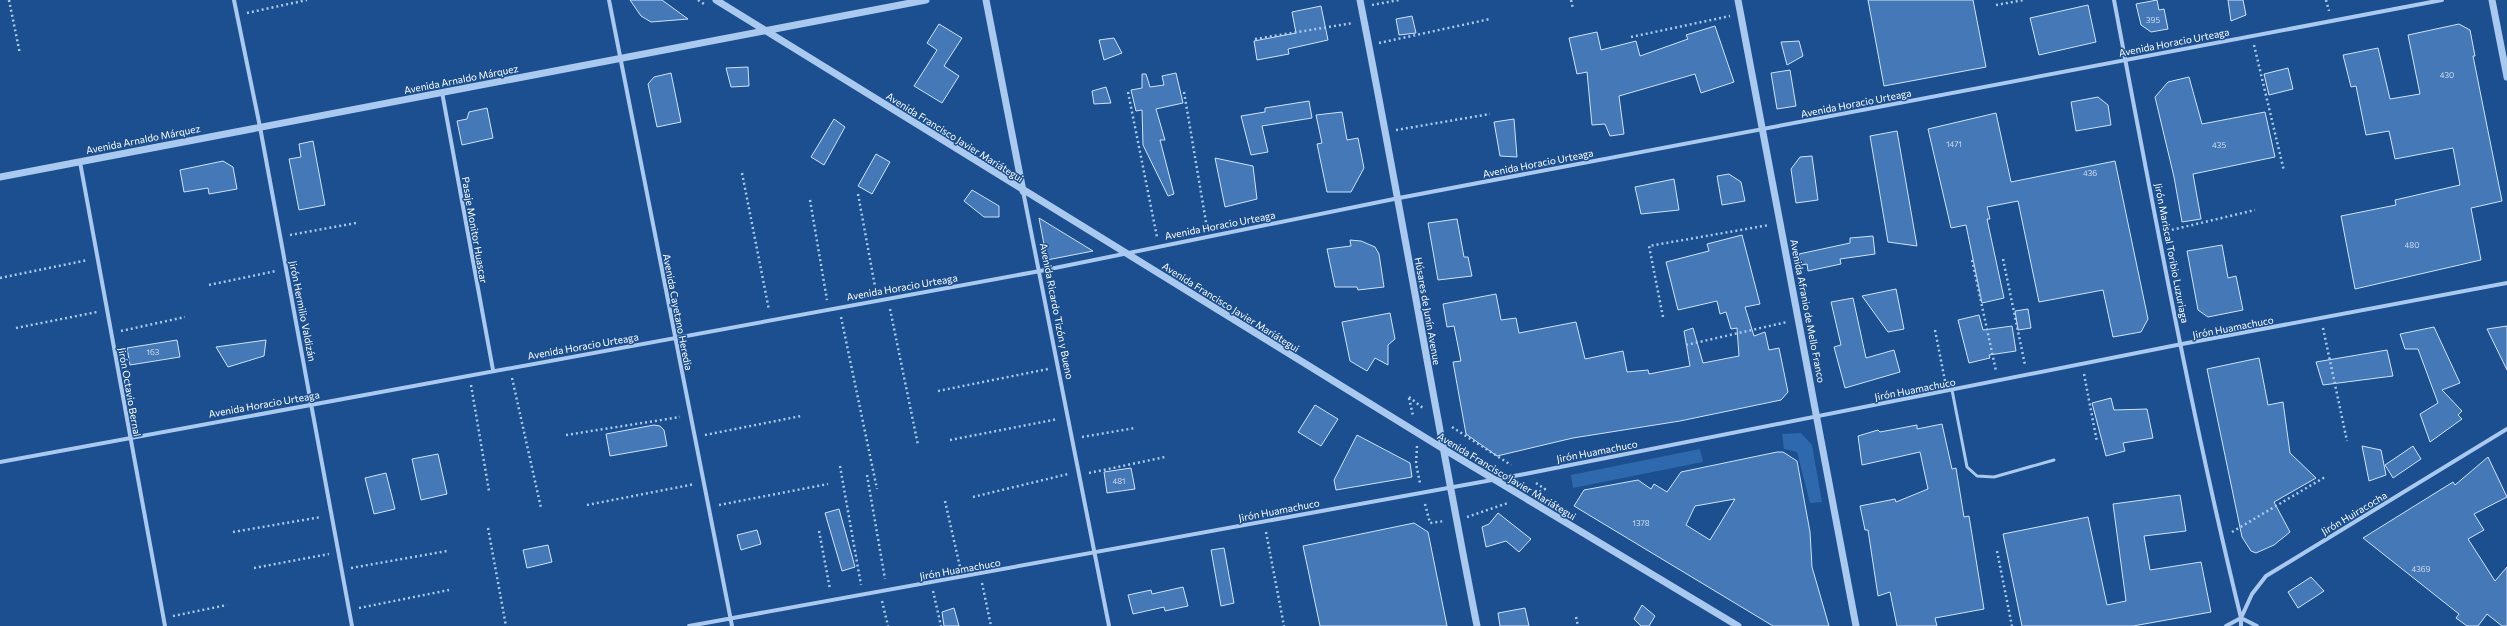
<svg xmlns="http://www.w3.org/2000/svg" width="2507" height="626" viewBox="0 0 2507 626" font-family="Commissioner,sans-serif">
<style>
.green{fill:#2e69ad}
.building{fill:#4478b7;stroke:#cfe3fa;fill-rule:evenodd}
.lines{fill:none;stroke-linecap:round;stroke-linejoin:round}
.path{stroke:#a9c9ee;stroke-width:2.5;stroke-dasharray:2 3;stroke-linecap:butt}
.service{stroke:#a9c9ee;stroke-width:3}
.minor{stroke:#a9c9ee;stroke-width:4}
.tertiary{stroke:#a9c9ee;stroke-width:7}
.labels{text-anchor:middle;stroke-width:3;stroke-linejoin:round;paint-order:stroke}
.number-label{font-size:8px;fill:#d0dded}
.street-label{font-size:10px;fill:#fff;stroke:#1b4f8f}
</style>
<rect width="100%" height="100%" fill="#1b4f8f"/>
<!-- green -->
<path class="green" d="M 1801,433 L 1812,445 L 1822,502 L 1810,503 L 1797,452 L 1784,449 L 1782,434 Z
M 1700,449 L 1703,462 L 1573,488 L 1571,475 Z"/>
<!-- building -->
<path class="building" d="M 630,0 L 662,0 L 688,19 L 651,22 L 641,16 Z
M 1868,0 L 1973,0 L 1986,67 L 1884,86 Z
M 2157,0 L 2159,10 L 2164,9 L 2168,29 L 2151,32 L 2141,25 L 2136,4 Z
M 2228,0 L 2243,0 L 2246,15 L 2231,21 Z
M 2088,5 L 2096,42 L 2039,55 L 2030,18 Z
M 1321,6 L 1328,40 L 1288,49 L 1289,54 L 1257,60 L 1254,41 L 1296,33 L 1292,12 Z
M 1412,16 L 1416,33 L 1399,35 L 1396,19 Z
M 939,24 L 962,38 L 944,66 L 959,76 L 942,103 L 914,86 L 937,50 L 927,43 Z
M 2459,24 L 2470,30 L 2475,56 L 2473,56 L 2502,201 L 2471,208 L 2481,260 L 2355,289 L 2341,216 L 2396,205 L 2395,200 L 2460,185 L 2453,148 L 2395,159 L 2389,131 L 2366,135 L 2356,86 L 2351,87 L 2343,55 L 2378,48 L 2390,99 L 2420,94 L 2408,35 Z
M 1715,26 L 1734,82 L 1701,93 L 1695,74 L 1619,96 L 1624,134 L 1610,136 L 1605,124 L 1592,125 L 1587,72 L 1577,74 L 1569,38 L 1597,32 L 1601,50 L 1636,41 L 1640,56 L 1688,39 L 1686,35 Z
M 1114,38 L 1122,53 L 1104,60 L 1099,40 Z
M 1799,41 L 1803,56 L 1787,65 L 1781,42 Z
M 748,67 L 749,86 L 731,87 L 726,68 Z
M 2288,68 L 2293,89 L 2269,95 L 2264,74 Z
M 1790,70 L 1796,106 L 1777,109 L 1771,73 Z
M 671,73 L 681,122 L 657,127 L 648,84 L 654,77 Z
M 1176,73 L 1183,103 L 1156,109 L 1165,140 L 1160,140 L 1174,194 L 1168,196 L 1143,145 L 1142,110 L 1136,111 L 1131,90 L 1142,88 L 1142,74 L 1146,74 L 1150,87 L 1164,85 L 1162,76 Z
M 2189,77 L 2202,124 L 2265,112 L 2275,157 L 2193,174 L 2201,219 L 2182,222 L 2174,177 L 2155,97 L 2168,82 Z
M 1106,87 L 1111,103 L 1094,104 L 1092,91 Z
M 2098,97 L 2108,105 L 2111,125 L 2076,131 L 2071,102 Z
M 1309,101 L 1312,118 L 1262,126 L 1268,152 L 1251,155 L 1241,116 L 1265,112 L 1265,108 Z
M 487,108 L 493,138 L 462,145 L 457,121 L 467,119 L 469,112 Z
M 1342,112 L 1347,140 L 1358,138 L 1364,168 L 1351,192 L 1327,192 L 1317,144 L 1322,143 L 1316,115 Z
M 1996,113 L 2011,182 L 2115,161 L 2148,319 L 2141,332 L 2113,337 L 2103,290 L 2039,302 L 2018,201 L 1987,207 L 1990,219 L 1987,219 L 2004,298 L 1982,303 L 1966,225 L 1951,228 L 1928,129 Z
M 834,119 L 845,127 L 824,165 L 811,157 Z
M 1514,119 L 1517,157 L 1500,156 L 1494,122 Z
M 1897,131 L 1917,246 L 1888,242 L 1870,136 Z
M 313,141 L 325,205 L 299,210 L 289,159 L 301,157 L 299,144 Z
M 876,154 L 890,162 L 872,194 L 858,186 Z
M 1812,156 L 1818,200 L 1796,203 L 1791,169 L 1800,157 Z
M 1215,158 L 1253,166 L 1257,199 L 1225,207 Z
M 223,161 L 233,167 L 237,189 L 209,194 L 208,188 L 184,192 L 180,170 Z
M 1729,174 L 1741,182 L 1745,201 L 1722,205 L 1717,176 Z
M 1674,179 L 1679,210 L 1641,214 L 1635,187 Z
M 972,190 L 999,206 L 999,217 L 984,217 L 964,201 Z
M 1039,218 L 1093,251 L 1047,260 Z
M 1457,219 L 1464,257 L 1468,257 L 1472,276 L 1438,280 L 1428,223 Z
M 1742,235 L 1760,304 L 1745,307 L 1754,336 L 1765,332 L 1769,350 L 1779,348 L 1788,392 L 1781,400 L 1680,421 L 1573,438 L 1497,456 L 1466,434 L 1453,362 L 1461,361 L 1454,326 L 1447,327 L 1443,304 L 1496,294 L 1501,320 L 1516,318 L 1519,333 L 1576,322 L 1585,359 L 1623,351 L 1627,372 L 1648,370 L 1649,374 L 1690,366 L 1684,331 L 1693,328 L 1703,363 L 1739,356 L 1737,328 L 1731,329 L 1726,312 L 1720,314 L 1717,301 L 1678,310 L 1666,262 L 1709,251 L 1707,244 Z
M 1873,236 L 1875,254 L 1840,259 L 1841,264 L 1808,271 L 1807,264 L 1801,265 L 1799,254 L 1850,243 L 1850,238 Z
M 1350,240 L 1361,241 L 1375,247 L 1379,254 L 1384,287 L 1358,290 L 1357,287 L 1335,287 L 1327,249 L 1351,246 Z
M 2222,245 L 2228,278 L 2236,276 L 2243,310 L 2208,317 L 2198,310 L 2187,251 Z
M 1896,289 L 1904,329 L 1888,332 L 1862,296 Z
M 1853,298 L 1866,358 L 1894,350 L 1900,372 L 1845,388 L 1834,347 L 1841,345 L 1831,302 Z
M 2028,309 L 2031,328 L 2018,330 L 2015,311 Z
M 1390,313 L 1395,339 L 1388,345 L 1388,365 L 1375,358 L 1367,371 L 1350,361 L 1342,322 Z
M 1979,315 L 1983,330 L 2012,326 L 2016,351 L 1989,355 L 1990,358 L 1969,363 L 1958,320 Z
M 2507,326 L 2507,370 L 2487,329 Z
M 2434,327 L 2460,383 L 2442,390 L 2462,411 L 2458,415 L 2462,419 L 2430,442 L 2420,414 L 2438,403 L 2418,349 L 2405,349 L 2400,334 Z
M 177,340 L 180,357 L 130,365 L 127,348 Z
M 266,340 L 264,356 L 228,367 L 216,347 Z
M 2387,350 L 2393,376 L 2323,385 L 2316,362 Z
M 2259,358 L 2268,405 L 2283,402 L 2290,453 L 2316,478 L 2274,502 L 2290,532 L 2274,545 L 2256,553 L 2251,551 L 2242,537 L 2207,369 Z
M 2111,398 L 2114,410 L 2147,409 L 2153,438 L 2123,443 L 2125,451 L 2106,456 L 2092,403 Z
M 1315,405 L 1338,419 L 1321,446 L 1298,432 Z
M 1942,424 L 1952,469 L 1956,468 L 1964,517 L 1969,516 L 1984,609 L 1935,618 L 1937,626 L 1897,626 L 1890,592 L 1878,596 L 1868,530 L 1865,530 L 1860,506 L 1895,499 L 1896,502 L 1928,489 L 1920,452 L 1862,465 L 1858,436 L 1878,430 L 1880,432 L 1917,425 L 1917,429 Z
M 654,425 L 660,426 L 664,430 L 667,446 L 610,456 L 606,434 Z
M 1357,435 L 1410,463 L 1412,477 L 1336,490 L 1334,480 Z
M 2362,446 L 2381,450 L 2386,475 L 2369,481 Z
M 2413,446 L 2421,459 L 2393,478 L 2385,465 Z
M 1777,452 L 1783,452 L 1797,461 L 1810,532 L 1812,567 L 1829,626 L 1773,626 L 1574,506 L 1584,490 L 1638,480 L 1651,489 L 1654,484 L 1667,492 L 1681,472 ZM 1735,499 L 1710,540 L 1686,525 L 1695,506 Z
M 438,454 L 447,494 L 421,500 L 412,459 Z
M 2488,457 L 2507,497 L 2474,514 L 2484,530 L 2468,539 L 2495,581 L 2507,567 L 2507,626 L 2502,626 L 2487,614 L 2478,626 L 2467,626 L 2456,618 L 2459,614 L 2363,538 L 2453,482 L 2455,485 Z
M 1131,468 L 1135,489 L 1107,493 L 1104,472 Z
M 386,473 L 395,509 L 374,514 L 365,478 Z
M 2180,495 L 2186,531 L 2144,536 L 2150,570 L 2201,562 L 2211,612 L 2133,626 L 2022,626 L 2003,534 L 2088,517 L 2107,605 L 2126,601 L 2113,504 Z
M 839,509 L 855,567 L 842,571 L 825,513 Z
M 1498,513 L 1531,539 L 1519,552 L 1506,541 L 1486,547 L 1482,527 L 1489,524 Z
M 1414,523 L 1428,532 L 1447,626 L 1320,626 L 1303,546 Z
M 757,530 L 761,544 L 741,550 L 737,535 Z
M 548,545 L 552,562 L 527,568 L 523,550 Z
M 1224,548 L 1234,603 L 1221,606 L 1211,550 Z
M 2311,577 L 2324,591 L 2298,608 L 2288,592 Z
M 1183,587 L 1188,606 L 1165,611 L 1164,607 L 1133,614 L 1128,595 L 1151,590 L 1152,594 Z
M 1642,605 L 1655,616 L 1649,626 L 1641,626 L 1634,619 Z
M 954,608 L 959,626 L 944,626 L 942,612 Z
M 1525,608 L 1529,626 L 1500,626 L 1498,613 Z"/>
<g class="lines">
<!-- path -->
<path class="path" d="M 9,0 L 20,54
M 698,0 L 704,4
M 1571,0 L 1573,9
M 2326,0 L 2329,11
M 1372,5 L 1399,0
M 1996,5 L 2024,0
M 247,13 L 307,0
M 1631,37 L 1730,16
M 1255,39 L 1353,23
M 1379,43 L 1490,19
M 2254,45 L 2284,171
M 1128,92 L 1157,237
M 1184,92 L 1207,228
M 1396,130 L 1490,114
M 742,173 L 769,310
M 858,194 L 876,292
M 810,200 L 827,300
M 2167,231 L 2255,210
M 290,235 L 356,223
M 2003,259 L 2025,365
M 1972,260 L 1996,371
M 0,278 L 88,260
M 209,285 L 276,271
M 890,309 L 918,445
M 841,317 L 877,489
M 1663,317 L 1649,246 L 1769,225
M 16,328 L 97,312
M 2323,328 L 2347,441
M 1935,330 L 1945,381
M 121,331 L 185,317
M 1686,345 L 1787,322
M 2084,374 L 2097,442
M 512,378 L 541,508
M 471,385 L 489,491
M 938,391 L 1048,369
M 1409,397 L 1423,408
M 1409,398 L 1413,416
M 1452,427 L 1511,465
M 566,435 L 680,417
M 705,435 L 801,416
M 1082,437 L 1135,428
M 950,440 L 1058,419
M 1417,446 L 1416,464 L 1420,483
M 840,466 L 861,585
M 1089,473 L 1165,457
M 867,475 L 885,579
M 1536,483 L 1545,489 L 1539,492
M 973,497 L 1068,474
M 945,501 L 960,567
M 1425,504 L 1430,523 L 1445,521
M 587,505 L 695,484
M 719,505 L 828,484
M 1467,517 L 1508,503
M 488,528 L 506,626
M 819,531 L 830,589
M 233,532 L 321,517
M 1266,532 L 1284,626
M 2232,532 L 2325,477
M 1997,551 L 2012,626
M 254,568 L 329,554
M 351,568 L 447,551
M 982,583 L 991,626
M 933,591 L 941,626
M 882,601 L 888,626
M 359,608 L 449,590
M 173,616 L 227,605
M 1576,617 L 1578,626"/>
<!-- service -->
<path class="service" d="M 1952,390 L 1967,467 L 1977,476 L 1994,477 L 2054,460"/>
<!-- minor -->
<path class="minor" d="M 234,0 L 260,127 L 352,626
M 609,0 L 732,626
M 2114,0 C 2153,206 2191,414 2241,618 L 2241,626
M 442,92 L 493,370
M 80,162 L 165,626
M 1023,191 L 1109,626
M 0,462 L 1040,271 L 1399,198 L 2442,0
M 2241,618 L 2257,626
M 689,626 L 1525,474 L 2182,344 L 2507,283
M 2226,626 L 2241,618 L 2252,594 L 2266,576 L 2507,429"/>
<!-- tertiary -->
<path class="tertiary" d="M 716,0 L 1442,448 L 1738,626
M 986,0 L 1023,191
M 1360,0 C 1401,208 1436,418 1477,626
M 1738,0 L 1856,626
M 2492,0 L 2507,77
M 0,177 L 926,0"/>
</g>
<g class="labels">
<!-- number labels -->
<g class="number-label">
<text x="2153" y="23">395</text>
<text x="2447" y="78">430</text>
<text x="1954" y="147">1471</text>
<text x="2219" y="148">435</text>
<text x="2090" y="176">436</text>
<text x="2412" y="248">480</text>
<text x="153" y="355">163</text>
<text x="1119" y="484">481</text>
<text x="1641" y="526">1378</text>
<text x="2421" y="572">4369</text>
</g>
<!-- street labels -->
<g class="street-label">
<text transform="translate(2174 42) rotate(-11)" y="4">Avenida Horacio Urteaga</text>
<text transform="translate(461 79) rotate(-11)" y="4">Avenida Arnaldo Márquez</text>
<text transform="translate(1856 103) rotate(-11)" y="4">Avenida Horacio Urteaga</text>
<text transform="translate(955 137) rotate(32)" y="4">Avenida Francisco Javier Mariátegui</text>
<text transform="translate(143 139) rotate(-11)" y="4">Avenida Arnaldo Márquez</text>
<text transform="translate(1538 163) rotate(-11)" y="4">Avenida Horacio Urteaga</text>
<text transform="translate(1220 225) rotate(-11)" y="4">Avenida Horacio Urteaga</text>
<text transform="translate(475 230) rotate(80)" y="4">Pasaje Monitor Huascar</text>
<text transform="translate(2172 253) rotate(79)" y="4">Jirón Mariscal Toribio Luzuriaga</text>
<text transform="translate(902 287) rotate(-10)" y="4">Avenida Horacio Urteaga</text>
<text transform="translate(1231 307) rotate(32)" y="4">Avenida Francisco Javier Mariátegui</text>
<text transform="translate(303 311) rotate(79)" y="4">Jirón Hermilio Valdizán</text>
<text transform="translate(1057 311) rotate(79)" y="4">Avenida Ricardo Tizón y Bueno</text>
<text transform="translate(1428 311) rotate(80)" y="4">Húsares de Junín Avenue</text>
<text transform="translate(1808 311) rotate(79)" y="4">Avenida Afranio de Mello Franco</text>
<text transform="translate(678 312) rotate(79)" y="4">Avenida Cayetano Heredia</text>
<text transform="translate(2233 327) rotate(-11)" y="4">Jirón Huamachuco</text>
<text transform="translate(583 346) rotate(-10)" y="4">Avenida Horacio Urteaga</text>
<text transform="translate(1915 389) rotate(-11)" y="4">Jirón Huamachuco</text>
<text transform="translate(130 392) rotate(80)" y="4">Jirón Octavio Bernal</text>
<text transform="translate(264 404) rotate(-10)" y="4">Avenida Horacio Urteaga</text>
<text transform="translate(1597 451) rotate(-11)" y="4">Jirón Huamachuco</text>
<text transform="translate(1507 476) rotate(31)" y="4">Avenida Francisco Javier Mariátegui</text>
<text transform="translate(1279 510) rotate(-11)" y="4">Jirón Huamachuco</text>
<text transform="translate(2354 513) rotate(-31)" y="4">Jirón Huiracocha</text>
<text transform="translate(960 569) rotate(-10)" y="4">Jirón Huamachuco</text>
</g>
</g>
</svg>
